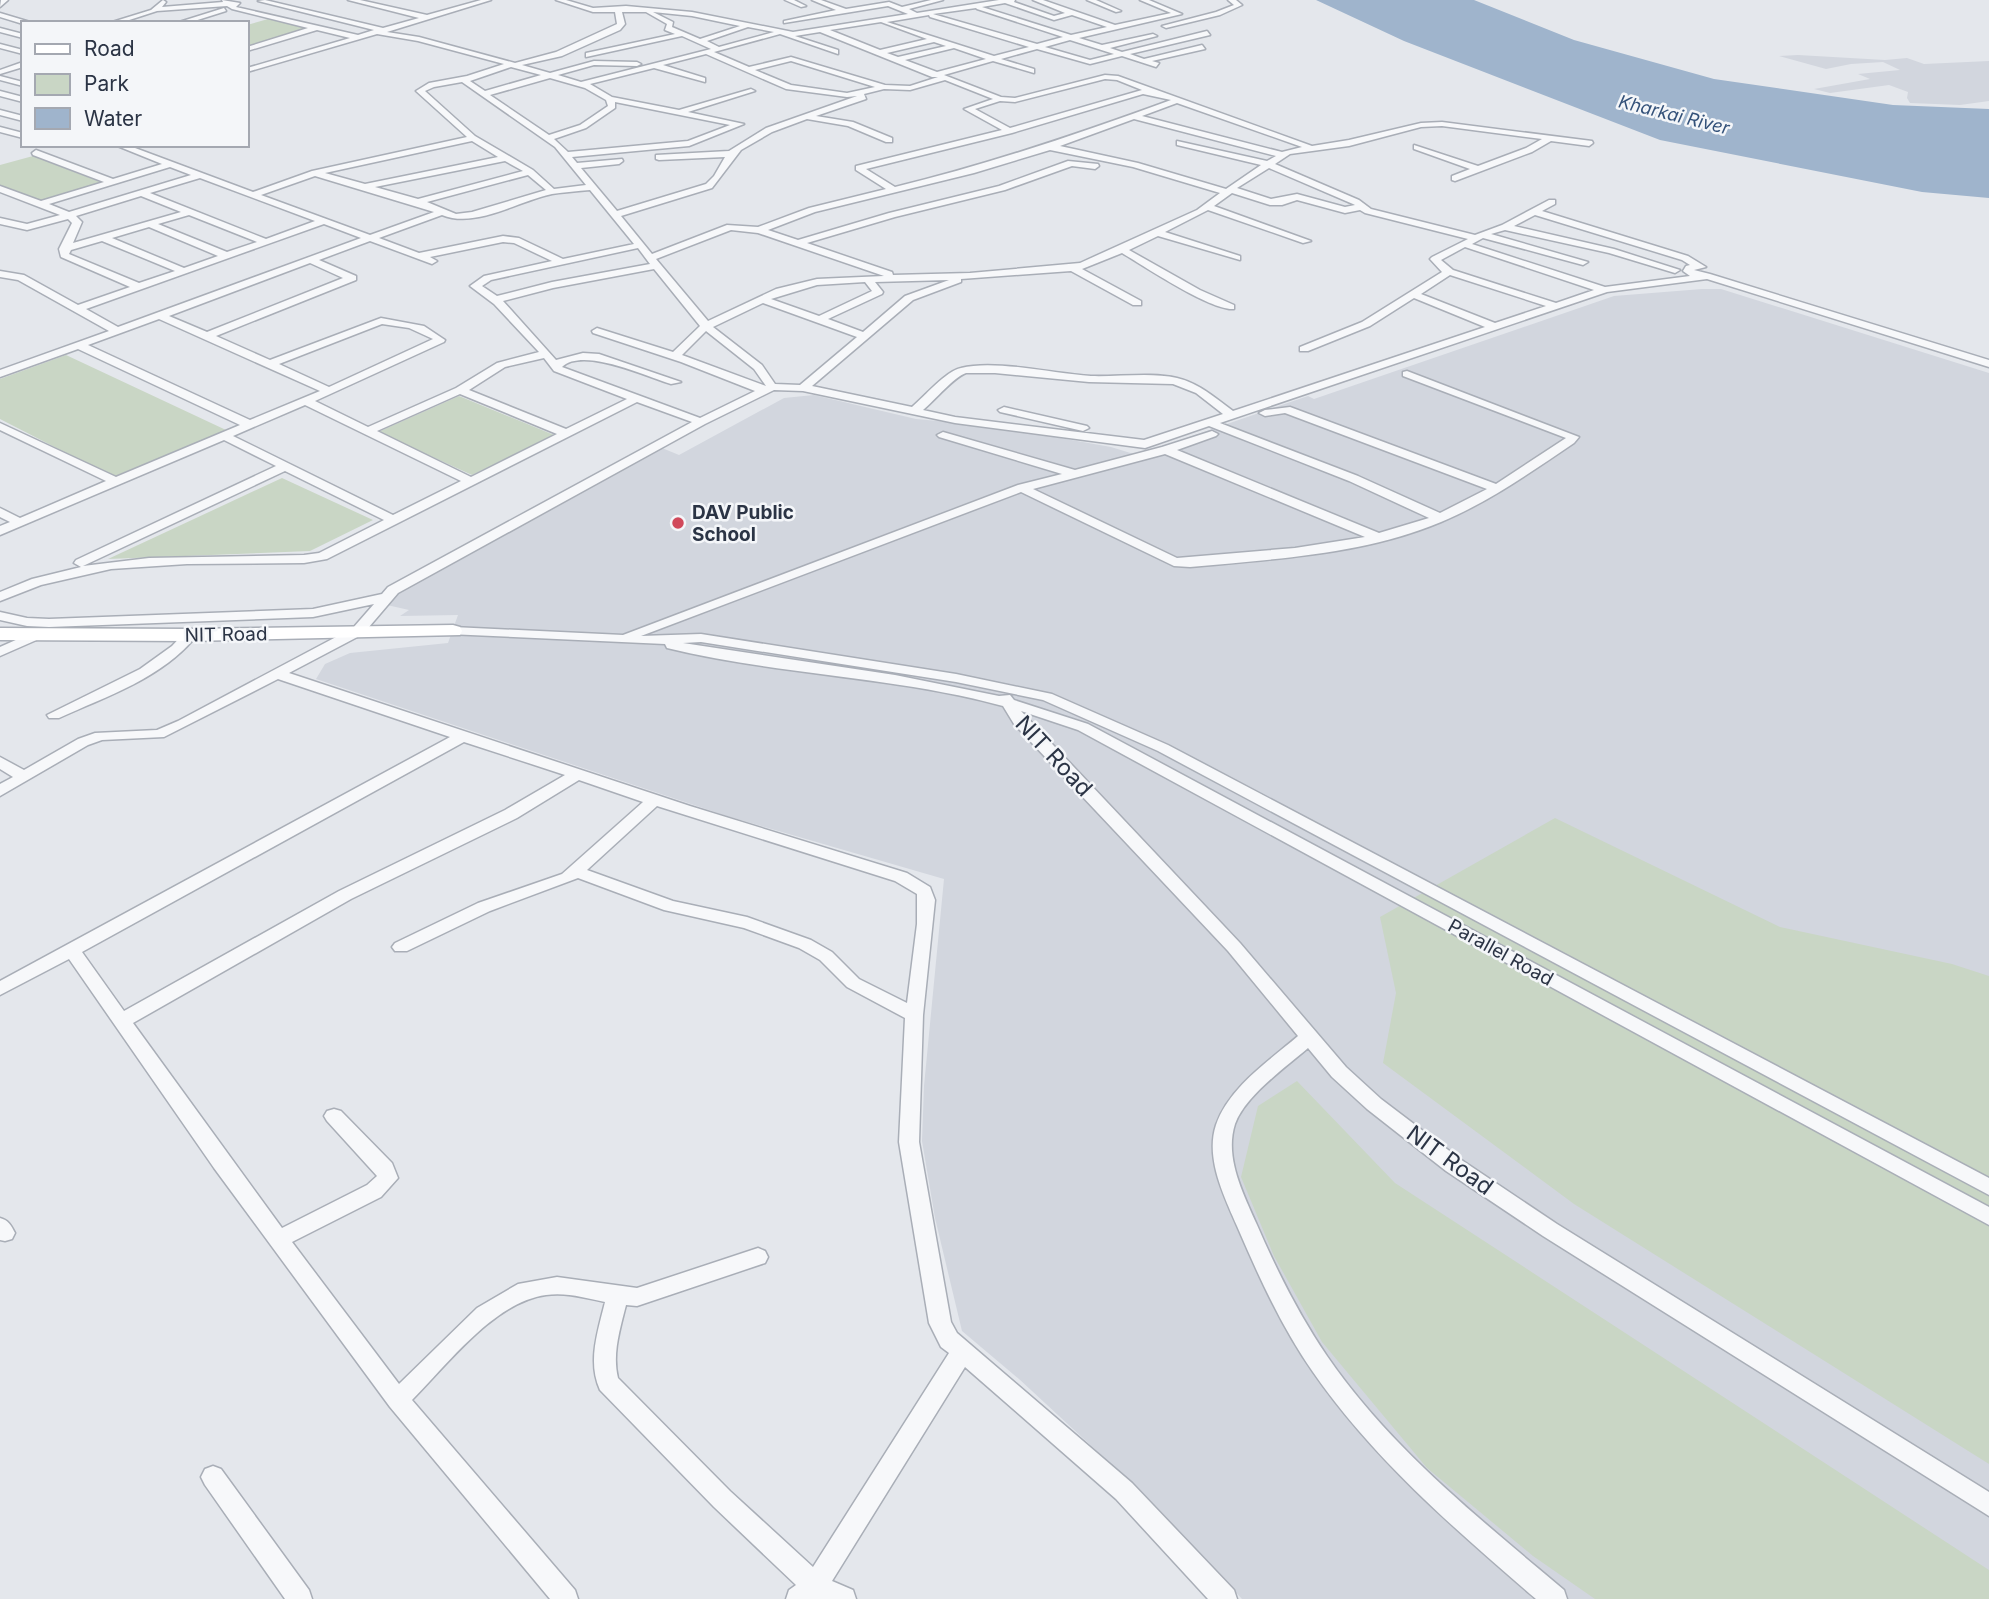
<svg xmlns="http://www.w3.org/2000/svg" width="1989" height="1599" viewBox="0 0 1989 1599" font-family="Inter,sans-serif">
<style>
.built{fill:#d2d6de}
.green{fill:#c9d6c5}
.water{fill:#9fb4cc}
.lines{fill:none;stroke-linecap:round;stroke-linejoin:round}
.street-casing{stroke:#a9aeb7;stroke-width:3}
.secondary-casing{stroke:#a9aeb7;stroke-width:3}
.street{fill:#f7f8fa;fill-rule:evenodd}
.secondary{fill:#fff;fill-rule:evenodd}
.poi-dot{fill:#d1495b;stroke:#f4f6f9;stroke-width:2.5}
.labels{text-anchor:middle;stroke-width:5;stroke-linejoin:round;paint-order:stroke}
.far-water-label{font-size:18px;font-style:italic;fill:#34527a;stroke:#f4f6f9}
.poi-label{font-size:19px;font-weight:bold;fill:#2b3445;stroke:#f4f6f9;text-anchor:start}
.street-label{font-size:19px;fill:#2b3445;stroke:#f4f6f9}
.near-street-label{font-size:23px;fill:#2b3445;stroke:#f4f6f9}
</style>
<rect width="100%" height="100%" fill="#e4e7ec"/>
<!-- built -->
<path class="built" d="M 1798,55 L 1885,60 L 1907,58 L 1924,64 L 1989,61 L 1989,101 L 1960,105 L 1910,103 L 1907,98 L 1908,92 L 1889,85 L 1830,93 L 1814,89 L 1870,79 L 1858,74 L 1900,70 L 1883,62 L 1851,64 L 1826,69 L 1779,56 Z
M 1702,289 L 1721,289 L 1989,373 L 1989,1599 L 1242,1599 L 1152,1502 L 1019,1379 L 962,1331 L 935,1218 L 922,1141 L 924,1086 L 944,879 L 727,816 L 316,679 L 325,664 L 350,653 L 448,643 L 458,615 L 400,616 L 409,610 L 387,605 L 396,595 L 662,448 L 679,455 L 784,398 L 814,395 L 916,419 L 992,426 L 1111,447 L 1137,455 L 1308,396 L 1314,399 L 1614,296 Z"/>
<!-- green -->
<path class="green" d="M 268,19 L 309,29 L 247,47 L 247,25 Z
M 33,156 L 103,183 L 40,202 L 0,186 L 0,165 Z
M 66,355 L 226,430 L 113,477 L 0,419 L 0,379 Z
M 459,396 L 554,435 L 472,475 L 378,432 Z
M 282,478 L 373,520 L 310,551 L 108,559 Z
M 1555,818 L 1780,927 L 1952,964 L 1989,976 L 1989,1464 L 1574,1204 L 1383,1063 L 1396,993 L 1380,917 Z
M 1297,1081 L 1395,1183 L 1989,1570 L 1989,1599 L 1595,1599 L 1533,1556 L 1427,1468 L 1322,1342 L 1274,1256 L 1241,1177 L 1258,1106 Z"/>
<!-- water -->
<path class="water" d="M 1316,0 L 1474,0 L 1574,40 L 1714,79 L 1893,105 L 1989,109 L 1989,198 L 1922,192 L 1660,140 L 1404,41 Z"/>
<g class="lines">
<!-- street casing -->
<g class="street-casing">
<path id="street" d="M 1,0 L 8,0 L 0,7 Z
M 163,0 L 166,2 L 162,7 L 223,2 L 222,0 L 240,3 L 236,7 L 358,35 L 374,30 L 258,1 L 265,0 L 383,28 L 419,18 L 348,0 L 360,0 L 427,15 L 481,0 L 491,0 L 387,32 L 419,37 L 515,63 L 556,52 L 617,24 L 615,12 L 593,12 L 556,0 L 566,0 L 593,8 L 626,6 L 692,12 L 793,32 L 908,14 L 888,6 L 784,23 L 784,21 L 836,10 L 812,0 L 821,0 L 846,9 L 889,2 L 902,7 L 931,0 L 943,0 L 909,9 L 917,13 L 999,0 L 1015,0 L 1014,2 L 1054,16 L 1065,13 L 1033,0 L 1043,0 L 1115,25 L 1171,13 L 1140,0 L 1149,0 L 1182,14 L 1079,38 L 1102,45 L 1153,34 L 1157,36 L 1110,48 L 1122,52 L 1207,31 L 1210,35 L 1130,54 L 1144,59 L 1202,45 L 1205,49 L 1152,61 L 1159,63 L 1156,67 L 1122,56 L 1090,64 L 1037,49 L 1001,59 L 1034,69 L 1034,73 L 993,61 L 944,75 L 1001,97 L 1015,98 L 1105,75 L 1118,76 L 1312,146 L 1349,140 L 1421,123 L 1442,122 L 1592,141 L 1593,143 L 1589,146 L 1551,141 L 1532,152 L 1455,181 L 1452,180 L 1452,176 L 1470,169 L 1414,149 L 1414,145 L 1478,166 L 1526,148 L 1542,139 L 1442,126 L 1421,127 L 1349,146 L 1290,154 L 1275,164 L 1359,200 L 1371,209 L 1475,235 L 1502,225 L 1549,200 L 1555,200 L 1555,204 L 1542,211 L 1688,256 L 1706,267 L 1694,270 L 1710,274 L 1989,360 L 1989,367 L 1707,279 L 1607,292 L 1220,423 L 1358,476 L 1440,513 L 1487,489 L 1285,413 L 1265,416 L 1259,413 L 1265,410 L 1290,407 L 1496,484 L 1566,438 L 1403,376 L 1403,372 L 1407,371 L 1579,437 L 1574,443 C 1531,472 1489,502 1441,522 C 1363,555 1273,559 1190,567 L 1174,566 L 1021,492 L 641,636 L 701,634 L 956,674 L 1052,694 L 1168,745 L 1989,1178 L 1989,1195 L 1158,751 L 1043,700 L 956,682 L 701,642 L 683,643 L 895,675 L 999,696 L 1010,695 L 1014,700 L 1088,724 L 1989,1207 L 1989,1225 L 1078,730 L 1021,711 L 1240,943 L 1346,1067 L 1381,1099 L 1460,1159 L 1557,1224 L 1989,1492 L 1989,1516 L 1543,1236 L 1446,1171 L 1367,1109 L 1332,1077 L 1308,1048 C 1286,1067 1245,1096 1235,1124 C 1224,1158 1244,1195 1257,1225 C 1277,1271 1299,1315 1327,1356 C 1390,1448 1480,1519 1564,1590 L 1567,1599 L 1536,1599 C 1456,1530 1374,1460 1313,1372 C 1282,1328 1259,1277 1237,1226 C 1224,1196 1205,1158 1216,1125 C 1229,1087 1269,1061 1298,1036 L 1228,951 L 1014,724 L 1003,706 C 893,676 777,675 667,648 L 665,644 L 448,634 L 446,631 L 453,627 L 623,635 L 1018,485 L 1062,474 L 939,437 L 937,435 L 943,432 L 1075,470 L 1162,447 L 1212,431 L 1218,434 L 1216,436 L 1177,450 L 1379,533 L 1429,518 L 1349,481 L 1209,426 L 1145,448 L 955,423 L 803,391 L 774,390 L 705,424 L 398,593 L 363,634 L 289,673 L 690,806 L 907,873 L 930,887 L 935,900 L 923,1015 L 919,1142 L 951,1322 L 957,1333 L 1132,1483 L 1234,1590 L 1237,1599 L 1208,1599 L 1116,1499 L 965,1367 L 832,1581 L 853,1590 L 856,1599 L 786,1599 L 789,1590 L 796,1585 L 714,1507 L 600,1390 C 587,1362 598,1331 605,1302 C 586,1298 566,1292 546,1295 C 494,1302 447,1365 412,1400 L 575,1590 L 578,1599 L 550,1599 L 390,1407 L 214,1168 L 69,959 L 0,995 L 0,981 L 450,737 L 278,679 L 164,737 L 102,740 L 88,745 L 0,796 L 0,784 L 13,777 L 0,769 L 0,757 L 24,770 L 78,739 L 95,733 L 157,730 L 178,721 L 353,628 L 374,604 L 313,617 L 49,627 L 27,626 L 0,620 L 0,612 L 27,618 L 49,619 L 313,609 L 382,594 L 388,587 L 692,422 L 637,402 L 327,559 L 304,563 L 187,564 L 111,569 L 41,585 L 0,601 L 0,592 L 32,579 L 81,567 L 74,563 L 76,560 L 276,466 L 224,440 L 0,535 L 0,526 L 10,522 L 0,517 L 0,508 L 20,518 L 106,481 L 0,430 L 0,423 L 116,477 L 240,425 L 78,349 L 0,377 L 0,370 L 109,331 L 18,280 L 0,277 L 0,271 L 24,275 L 78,305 L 130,287 L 61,257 L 59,249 L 72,223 L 68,219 L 27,230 L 0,224 L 0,218 L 27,224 L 60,215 L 0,192 L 0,186 L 41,201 L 104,182 L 33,155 L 32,153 L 36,150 L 113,179 L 162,164 L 115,145 L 127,145 L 253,192 L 312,171 L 467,137 L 416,91 L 429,83 L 467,76 L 504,64 L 418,41 L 377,34 L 247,72 L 247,68 L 350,38 L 317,30 L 247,51 L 247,47 L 308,28 L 232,9 L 227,6 L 157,11 L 120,23 L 109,23 L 151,10 ZM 1005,3 L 1054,20 L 1072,15 L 1107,27 L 1071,35 L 982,7 ZM 976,8 L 977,9 L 1063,37 L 1037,44 L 933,14 ZM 622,12 L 646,12 L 667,24 L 665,30 L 675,34 L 586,53 L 586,57 L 682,36 L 711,49 L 581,82 L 558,75 L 594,65 L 637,66 L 641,64 L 637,62 L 594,61 L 550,73 L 522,65 L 562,56 L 620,30 L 625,24 ZM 653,12 L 692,16 L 740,26 L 700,39 L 672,27 L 673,22 ZM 929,15 L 930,17 L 1029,47 L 994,56 L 887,22 ZM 881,22 L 927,39 L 880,50 L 830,30 ZM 748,27 L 774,32 L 719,47 L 707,41 ZM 820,32 L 932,77 L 938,77 L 910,86 L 885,85 L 791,57 L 749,67 L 714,52 L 780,34 L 838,54 L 838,50 L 795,36 ZM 1070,40 L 1114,54 L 1090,60 L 1045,47 ZM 934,42 L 946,46 L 898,57 L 887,53 ZM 954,48 L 986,59 L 937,72 L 905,60 ZM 706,54 L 786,89 L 847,97 L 857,96 L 766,128 L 729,151 L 656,155 L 656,159 L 659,160 L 725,157 L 714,176 L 706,184 L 617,211 L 581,168 L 619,164 L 623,161 L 622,159 L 577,163 L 572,157 L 689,146 L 744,124 L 688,112 L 755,91 L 751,89 L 679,110 L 612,97 L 590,84 L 654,68 L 705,82 L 705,78 L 663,65 ZM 791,61 L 875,87 L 847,93 L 791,85 L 755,70 ZM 511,67 L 541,75 L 485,91 L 470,81 ZM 550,78 L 585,88 L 606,100 L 608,106 L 580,125 L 549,135 L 490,95 ZM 1105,79 L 1117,80 L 1142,90 L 1010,128 L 975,109 L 1000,101 L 1015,102 ZM 945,80 L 993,99 L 964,109 L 1002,130 L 856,166 L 856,170 L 886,189 L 809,208 L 758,227 L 727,225 L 652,254 L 621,216 L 712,188 L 741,150 L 772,132 L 807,119 L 848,126 L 886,142 L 892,142 L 892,138 L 853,122 L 816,116 L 866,99 L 864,94 L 884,89 L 910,90 ZM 462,82 L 555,147 L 586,185 L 554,189 L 533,170 L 475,136 L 425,91 L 434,87 ZM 1143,94 L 1171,100 C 1081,133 990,164 895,187 L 866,169 L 1012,133 ZM 615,102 L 730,125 L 688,141 L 568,152 L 554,139 L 586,128 L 615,108 ZM 1177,103 L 1302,147 L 1282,152 L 1142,116 ZM 1134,119 L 1276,156 L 1267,161 L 1177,141 L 1177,145 L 1261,165 L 1226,189 L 1138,163 L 1060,146 ZM 472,141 L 498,157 L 365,184 L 325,173 ZM 1050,150 L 1133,167 L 1220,193 L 1197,210 L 1080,263 L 970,273 L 893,275 L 892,272 L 807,243 L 895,217 L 1005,190 L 1072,166 L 1095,169 L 1099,166 L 1098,164 L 1068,161 L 999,186 L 889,213 L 798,240 L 768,230 L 815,212 L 974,173 ZM 505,161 L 523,171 L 418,199 L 375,187 ZM 170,167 L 191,175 L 69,212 L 49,204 ZM 1269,168 L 1353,204 L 1355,205 L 1345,207 L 1297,194 L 1271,199 L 1237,188 ZM 528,175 L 546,190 L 472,212 L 456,214 L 427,202 ZM 315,176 L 434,212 L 370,235 L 261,195 ZM 200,178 L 315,221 L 266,239 L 150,193 ZM 590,190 L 634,244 L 563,259 L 519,238 L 503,236 L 419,253 L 379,238 L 442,215 C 476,229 518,201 552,194 C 565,192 578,191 590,190 ZM 1232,193 L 1270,205 L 1282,205 L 1297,200 L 1345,213 L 1360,210 L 1365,213 L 1468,239 L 1432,257 L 1430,259 L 1442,272 L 1362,322 L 1300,347 L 1300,351 L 1308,351 L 1370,326 L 1414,298 L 1485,327 L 1233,411 C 1215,398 1199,383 1177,378 C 1152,372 1117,377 1091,376 C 1054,374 995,359 961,368 C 946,371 925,396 912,407 L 812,386 L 913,300 L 961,282 L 961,279 L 1071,271 L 1133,305 L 1141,305 L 1141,301 L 1082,269 L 1122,253 C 1144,266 1211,311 1234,309 L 1234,305 L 1200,290 L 1129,250 L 1158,236 L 1240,260 L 1240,256 L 1165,232 L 1208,210 L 1303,243 L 1311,241 L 1214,206 ZM 141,196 L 181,212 L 73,243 L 82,222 L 76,216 ZM 189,215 L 257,242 L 227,252 L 158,224 ZM 1535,215 L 1682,260 L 1690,265 L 1686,266 L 1683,271 L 1690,276 L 1605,287 L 1472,244 L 1483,238 L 1583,265 L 1588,262 L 1491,234 L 1505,230 L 1609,253 L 1675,273 L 1680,270 L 1614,249 L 1514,226 ZM 324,224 L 361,238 L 118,327 L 86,309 ZM 149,227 L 218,256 L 184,268 L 112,238 ZM 731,230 L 758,233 L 884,276 L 817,279 L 776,289 L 708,321 L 656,259 ZM 102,241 L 175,271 L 139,283 L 69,254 L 71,250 ZM 370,241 L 432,264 L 437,261 L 430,257 L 503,242 L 514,243 L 552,261 L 484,276 L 470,286 L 494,304 L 539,352 L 497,363 L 456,388 L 368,427 L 315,401 L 444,342 L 445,340 L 424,326 L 381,318 L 270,360 L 216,336 L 356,280 L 356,276 L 319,260 ZM 1465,247 L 1594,290 L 1556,303 L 1453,270 L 1441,260 ZM 638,248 L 650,264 L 552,282 L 497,296 L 482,286 L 491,280 ZM 310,263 L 343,278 L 207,332 L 169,316 ZM 654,269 L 700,326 L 673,352 L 597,328 L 592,331 L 593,333 L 681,362 L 755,391 L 700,418 L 562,367 C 583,347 645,376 671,384 L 681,382 L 599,354 L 583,353 L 556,360 L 503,301 L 553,288 ZM 1450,275 L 1546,306 L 1495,323 L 1421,294 ZM 949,280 L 905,296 L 863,332 L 828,319 L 882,294 L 883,292 L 875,282 ZM 865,282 L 872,291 L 819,316 L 771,299 L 817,285 ZM 763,303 L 857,337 L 800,385 L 775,384 L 762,365 L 713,327 ZM 159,319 L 320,391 L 250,420 L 88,345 ZM 382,324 L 409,328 L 433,339 L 329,387 L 279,364 ZM 706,331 L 754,369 L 766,386 L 682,355 ZM 544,358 L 554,371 L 627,399 L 566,429 L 469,390 L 505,367 ZM 966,373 L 995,373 L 1089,382 L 1173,384 L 1196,393 L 1223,414 L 1144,440 L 955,417 L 923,410 C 935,400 954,377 966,373 ZM 460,394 L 557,434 L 471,477 L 377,431 ZM 305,405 L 461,481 L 393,515 L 233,436 ZM 1165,454 L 1365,537 L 1295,548 L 1177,558 L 1033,489 ZM 285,471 L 384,520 L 319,553 L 304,555 L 149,558 L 83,566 ZM 464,742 L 565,775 L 505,810 L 339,891 L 124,1011 L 82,952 ZM 579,780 L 643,802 L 562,874 L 478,903 L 395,943 L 392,947 L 395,951 L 407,951 L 490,911 L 578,878 L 664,910 L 744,928 L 799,948 L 820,960 L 847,987 L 905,1018 L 899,1142 L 929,1323 L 941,1347 L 949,1353 L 813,1567 L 730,1491 L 618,1378 C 612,1354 620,1329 626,1305 L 637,1306 L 765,1263 L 768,1257 L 765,1251 L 758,1248 L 637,1288 L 557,1277 L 518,1284 L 477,1308 L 399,1384 L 292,1242 L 381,1197 L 398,1178 L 392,1163 L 341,1111 L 334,1109 L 327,1111 L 324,1116 L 327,1121 L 377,1176 L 367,1185 L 282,1228 L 133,1023 L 351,899 L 517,818 ZM 657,806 L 895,881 L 917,894 L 917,924 L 907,1003 L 859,979 L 832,952 L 811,940 L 747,917 L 673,901 L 587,870 Z
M 785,0 L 794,0 L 806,6 L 801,7 Z
M 1087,0 L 1096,0 L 1121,11 L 1116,12 Z
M 1228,0 L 1236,0 L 1242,5 L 1220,15 L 1166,28 L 1162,26 L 1216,12 L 1234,5 Z
M 224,8 L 226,11 L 188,23 L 176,23 Z
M 0,13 L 30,22 L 31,23 L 23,24 L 0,17 Z
M 0,28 L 23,34 L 23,38 L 0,32 Z
M 0,44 L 23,50 L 23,54 L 0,48 Z
M 20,63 L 23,63 L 23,67 L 0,74 L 0,70 Z
M 0,76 L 23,82 L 23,86 L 0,80 Z
M 0,91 L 23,97 L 23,102 L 0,96 Z
M 0,110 L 23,116 L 23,121 L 0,115 Z
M 0,127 L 23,133 L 23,138 L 0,132 Z
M 1004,407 L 1087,426 L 1089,428 L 1083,431 L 1000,412 L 998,410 Z
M 36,631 L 41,632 L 43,635 L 41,638 L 0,656 L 0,647 Z
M 190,631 L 197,635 C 163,678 107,696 59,718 L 49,718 L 47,715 L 140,669 L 172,646 L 185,632 Z
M 0,1218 C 8,1220 11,1225 15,1233 L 12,1239 L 5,1241 L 0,1240 Z
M 213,1466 L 221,1469 L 309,1590 L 312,1599 L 285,1599 L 205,1485 L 201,1477 L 205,1469 Z"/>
</g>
<!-- secondary casing -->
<g class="secondary-casing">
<path id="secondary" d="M 453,625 L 460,627 L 462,631 L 460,635 L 190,641 L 0,640 L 0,628 L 190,629 Z"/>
</g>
<!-- street -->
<use href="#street" class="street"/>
<!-- secondary -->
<use href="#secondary" class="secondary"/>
</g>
<!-- markers -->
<circle class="poi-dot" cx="678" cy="523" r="7"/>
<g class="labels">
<!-- far-water labels -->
<g class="far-water-label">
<text transform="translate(1674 115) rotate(14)" y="6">Kharkai River</text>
</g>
<!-- poi labels -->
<g class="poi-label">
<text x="692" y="519">DAV Public<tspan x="692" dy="22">School</tspan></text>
</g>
<!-- street labels -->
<g class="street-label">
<text transform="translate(226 634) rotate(-1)" y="7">NIT Road</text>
<text transform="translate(1501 952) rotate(29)" y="7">Parallel Road</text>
</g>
<!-- near-street labels -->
<g class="near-street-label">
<text transform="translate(1054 756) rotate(47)" y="8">NIT Road</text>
<text transform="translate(1450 1160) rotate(36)" y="8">NIT Road</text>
</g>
</g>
<!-- legend -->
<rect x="21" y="21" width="228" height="126" fill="#f4f6f9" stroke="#a4a8b1" stroke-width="2"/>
<rect x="35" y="44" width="35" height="10" fill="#ffffff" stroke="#a4a8b1" stroke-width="2"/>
<text x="84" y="56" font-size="21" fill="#2b3445">Road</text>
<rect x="35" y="74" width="35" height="21" fill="#c9d6c5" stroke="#a4a8b1" stroke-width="2"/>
<text x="84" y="91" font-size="21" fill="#2b3445">Park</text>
<rect x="35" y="108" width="35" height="21" fill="#9fb4cc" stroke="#a4a8b1" stroke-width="2"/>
<text x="84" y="126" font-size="21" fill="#2b3445">Water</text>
</svg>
